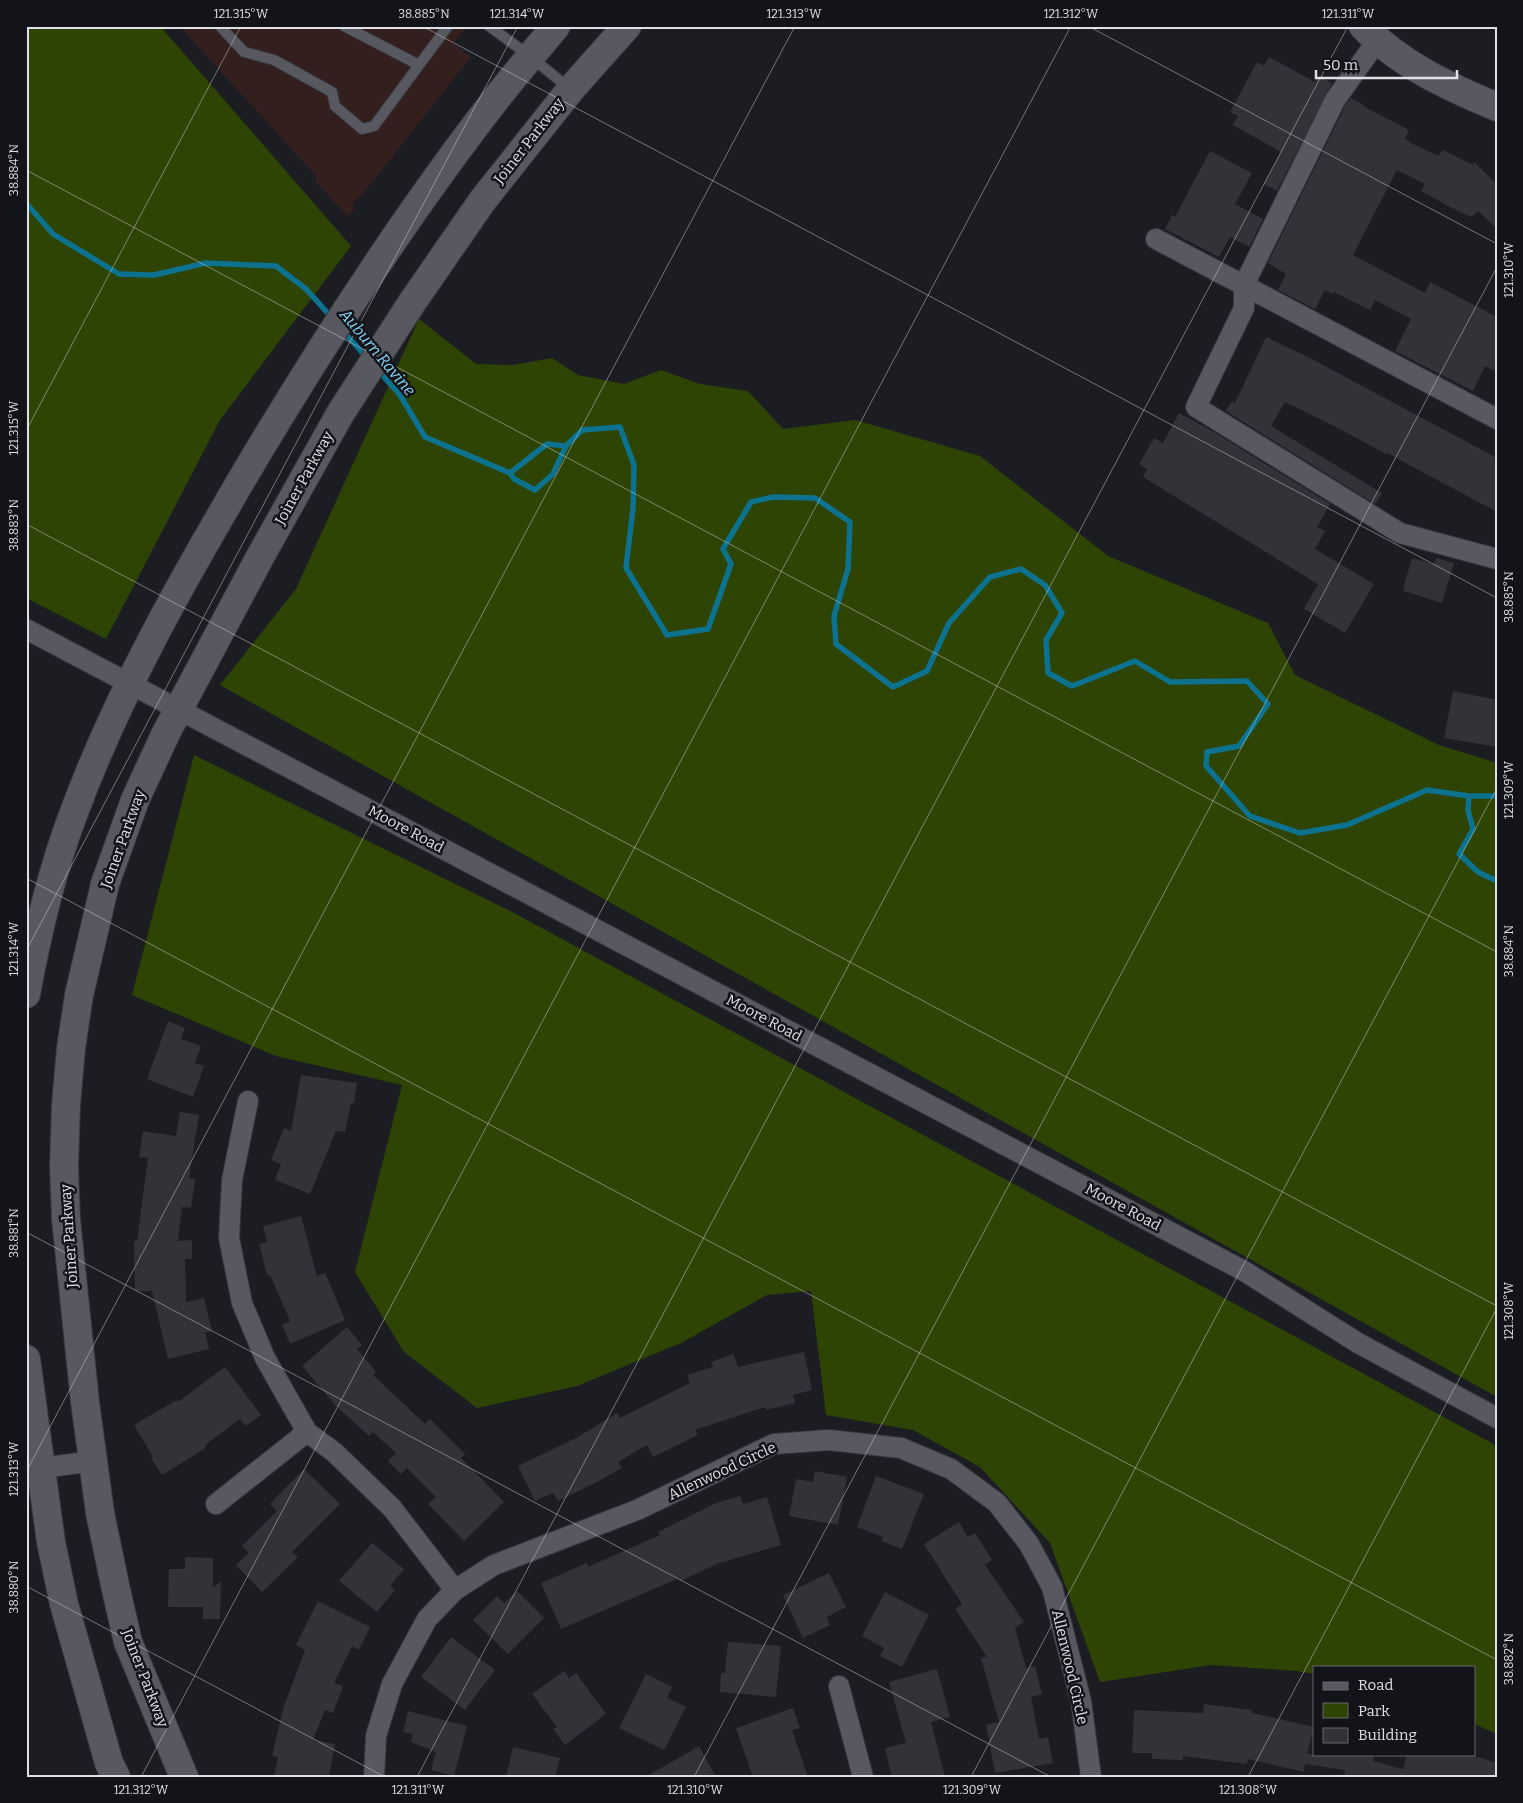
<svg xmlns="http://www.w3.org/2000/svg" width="1523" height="1803" viewBox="0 0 1523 1803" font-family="Bitter,serif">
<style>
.industrial{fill:#321f1e}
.green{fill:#2e4404}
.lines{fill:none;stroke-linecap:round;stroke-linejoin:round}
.stream{stroke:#0c728f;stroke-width:5.5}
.building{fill:#323239}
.lane-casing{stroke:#37373d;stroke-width:12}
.street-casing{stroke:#37373d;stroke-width:22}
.secondary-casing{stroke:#37373d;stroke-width:30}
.lane{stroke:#575860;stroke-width:10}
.street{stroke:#575860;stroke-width:20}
.secondary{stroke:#575860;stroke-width:28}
.ticks{fill:none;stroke:#dfe0e5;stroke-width:1;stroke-opacity:0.45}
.labels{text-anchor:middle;stroke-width:5;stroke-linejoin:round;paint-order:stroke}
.street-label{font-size:15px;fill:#dfe0e5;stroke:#13141a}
.water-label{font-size:16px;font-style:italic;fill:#88d6f5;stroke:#13141a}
.neatline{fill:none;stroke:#dfe0e5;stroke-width:2}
.ticks-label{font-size:12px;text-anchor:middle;fill:#dfe0e5}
</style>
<rect width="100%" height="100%" fill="#1c1d23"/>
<!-- industrial -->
<path class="industrial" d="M 173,26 L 467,26 L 453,43 L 471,57 L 363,194 L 351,205 L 355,209 L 347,216 L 314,180 L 317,177 L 180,27 L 177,30 Z"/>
<!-- green -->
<path class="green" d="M 26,26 L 160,26 L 351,246 L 220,420 L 106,639 L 26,598 Z
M 419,319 L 476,364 L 513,365 L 552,358 L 578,375 L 624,384 L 661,370 L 700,384 L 748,391 L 783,429 L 855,420 L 980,456 L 1108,556 L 1268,623 L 1295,675 L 1439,745 L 1497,763 L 1497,1397 L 220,685 L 296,589 Z
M 194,755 L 514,913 L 1497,1446 L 1497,1734 L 1474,1724 L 1474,1667 L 1314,1667 L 1314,1674 L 1297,1671 L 1211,1665 L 1100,1682 L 1050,1543 L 980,1467 L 913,1430 L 826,1415 L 811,1291 L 767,1295 L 681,1343 L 577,1386 L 477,1408 L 404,1352 L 355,1272 L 402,1085 L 276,1056 L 132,995 Z"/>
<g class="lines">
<!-- stream -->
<path class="stream" d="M 26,203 L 53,234 L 119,274 L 154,275 L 206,263 L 276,266 L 306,289 L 333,319
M 342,330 L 367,358
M 377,369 L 400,395 L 425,437 L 510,473 L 547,444 L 566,446 L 582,430 L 620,427 L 634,465 L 633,508 L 626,568 L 667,635 L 708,629 L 731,564 L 723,549 L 751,502 L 773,497 L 815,498 L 850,522 L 848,569 L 834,616 L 836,644 L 893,687 L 927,671 L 949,623 L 990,577 L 1021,569 L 1045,585 L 1062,613 L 1046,640 L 1048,673 L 1072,686 L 1135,661 L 1170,682 L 1247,681 L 1268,704 L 1239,746 L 1207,752 L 1206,766 L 1250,816 L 1300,833 L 1347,825 L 1427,790 L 1469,796 L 1497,796
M 510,473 L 514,479 L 535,490 L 553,474 L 566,446
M 1469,796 L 1468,810 L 1473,829 L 1459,854 L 1478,872 L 1497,881"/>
</g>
<!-- building -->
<path class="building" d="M 1269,57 L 1315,82 L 1318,76 L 1332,83 L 1277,191 L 1264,184 L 1281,152 L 1233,125 L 1238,116 L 1230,112 L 1257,62 L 1264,66 Z
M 1351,98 L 1364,105 L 1363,106 L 1409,130 L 1405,139 L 1411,143 L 1438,156 L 1443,150 L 1473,165 L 1474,162 L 1497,184 L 1497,229 L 1478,211 L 1471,217 L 1450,207 L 1421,191 L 1425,184 L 1397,170 L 1353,255 L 1425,293 L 1430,282 L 1497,317 L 1497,372 L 1485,366 L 1473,391 L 1395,351 L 1411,319 L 1375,300 L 1370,310 L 1334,292 L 1333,294 L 1325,290 L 1315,309 L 1278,290 L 1286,274 L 1268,263 L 1345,106 Z
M 1210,151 L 1252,173 L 1235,204 L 1263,219 L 1249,247 L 1230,237 L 1219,257 L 1165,229 L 1172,215 L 1175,217 Z
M 1266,337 L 1308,357 L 1497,458 L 1497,512 L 1387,453 L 1386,454 L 1334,426 L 1285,402 L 1271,426 L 1382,493 L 1375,504 L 1226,411 L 1232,401 L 1235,403 Z
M 1179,413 L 1214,432 L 1330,504 L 1317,527 L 1325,531 L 1315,549 L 1374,584 L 1345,633 L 1304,609 L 1318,584 L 1143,477 L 1147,469 L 1139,464 L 1154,438 L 1163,443 Z
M 1412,558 L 1434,564 L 1436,558 L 1454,563 L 1442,603 L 1404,591 L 1404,585 Z
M 1453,691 L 1497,700 L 1497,747 L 1444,738 Z
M 168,1021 L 185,1028 L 181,1039 L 201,1046 L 195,1063 L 204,1066 L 193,1097 L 147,1079 Z
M 301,1075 L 357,1083 L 354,1103 L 351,1103 L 345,1132 L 336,1131 L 310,1194 L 275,1180 L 281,1164 L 271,1160 L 284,1128 L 291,1131 Z
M 180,1112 L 199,1115 L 189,1178 L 195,1179 L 191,1208 L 182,1207 L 178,1241 L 192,1240 L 192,1259 L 185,1259 L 186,1302 L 204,1298 L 212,1331 L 205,1332 L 209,1349 L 168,1359 L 152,1291 L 135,1291 L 134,1241 L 137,1241 L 148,1158 L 139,1157 L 143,1131 L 176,1136 Z
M 301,1216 L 317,1276 L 325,1273 L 345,1320 L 290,1344 L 282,1325 L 290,1321 L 270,1275 L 267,1275 L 259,1244 L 267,1242 L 263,1226 Z
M 347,1327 L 362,1345 L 357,1349 L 376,1372 L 373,1375 L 425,1424 L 430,1419 L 465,1454 L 461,1458 L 504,1502 L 464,1541 L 428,1504 L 436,1497 L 407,1468 L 401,1474 L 388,1461 L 396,1453 L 373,1432 L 369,1436 L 336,1406 L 302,1366 Z
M 804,1352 L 812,1390 L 793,1395 L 795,1403 L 766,1410 L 765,1407 L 695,1430 L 698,1435 L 653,1457 L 647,1445 L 618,1462 L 622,1468 L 597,1482 L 558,1501 L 553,1493 L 535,1501 L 518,1466 L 576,1438 L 617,1413 L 620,1418 L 690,1383 L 687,1375 L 713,1367 L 711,1362 L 733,1354 L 738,1367 Z
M 225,1367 L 261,1415 L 246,1426 L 240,1419 L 205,1445 L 206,1448 L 162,1475 L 151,1458 L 153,1457 L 134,1425 L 177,1400 L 178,1402 Z
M 304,1469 L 340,1504 L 292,1552 L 298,1557 L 262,1592 L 236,1565 L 249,1553 L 242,1546 L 277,1511 L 270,1504 Z
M 815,1471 L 847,1477 L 838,1525 L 789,1516 L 796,1479 L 813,1482 Z
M 876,1476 L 924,1494 L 902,1549 L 882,1541 L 883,1537 L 857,1527 Z
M 740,1496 L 743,1504 L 767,1497 L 781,1545 L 719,1563 L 681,1581 L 679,1578 L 561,1629 L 541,1583 L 587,1563 L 588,1567 L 660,1535 L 658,1532 L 716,1503 Z
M 959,1522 L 968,1537 L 975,1533 L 992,1560 L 985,1565 L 1024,1622 L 1015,1628 L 1026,1668 L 1035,1666 L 1042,1694 L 1031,1697 L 1039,1739 L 1048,1737 L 1053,1763 L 995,1773 L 986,1725 L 999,1722 L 981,1658 L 987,1657 L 955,1609 L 962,1604 L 924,1544 Z
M 372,1543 L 404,1569 L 390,1586 L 395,1590 L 377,1612 L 339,1581 Z
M 185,1557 L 213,1558 L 213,1588 L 221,1581 L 220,1619 L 203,1619 L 203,1607 L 168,1607 L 169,1569 L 185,1569 Z
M 829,1573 L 846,1607 L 827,1617 L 830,1625 L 803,1638 L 783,1595 Z
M 517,1591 L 544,1618 L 508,1654 L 473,1620 L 497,1596 L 504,1603 Z
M 885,1592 L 929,1615 L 902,1667 L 880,1656 L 884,1648 L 862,1636 Z
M 318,1601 L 370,1627 L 359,1650 L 352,1646 L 334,1683 L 343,1686 L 333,1713 L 325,1710 L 313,1740 L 335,1744 L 329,1777 L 274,1777 L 278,1757 L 272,1756 L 283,1709 L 305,1650 L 296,1645 Z
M 451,1637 L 495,1670 L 465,1710 L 421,1677 Z
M 728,1642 L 781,1646 L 776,1697 L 720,1692 L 721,1673 L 725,1673 Z
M 937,1669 L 950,1717 L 931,1722 L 945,1777 L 892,1777 L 885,1748 L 906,1743 L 889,1682 Z
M 564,1671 L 569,1678 L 576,1673 L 606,1714 L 565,1745 L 553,1729 L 557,1727 L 532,1694 Z
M 646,1674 L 672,1687 L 667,1698 L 686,1707 L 664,1750 L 619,1728 Z
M 1204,1704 L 1252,1710 L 1252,1713 L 1314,1727 L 1307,1754 L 1374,1754 L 1373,1761 L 1403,1769 L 1407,1754 L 1468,1754 L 1497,1763 L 1497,1777 L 1344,1777 L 1345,1770 L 1305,1764 L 1304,1772 L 1248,1759 L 1247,1764 L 1183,1756 L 1183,1760 L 1152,1759 L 1152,1753 L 1132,1753 L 1134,1710 L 1203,1713 Z
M 793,1708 L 800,1728 L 792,1730 L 808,1777 L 753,1777 L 736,1728 Z
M 408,1711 L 467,1726 L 454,1776 L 431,1770 L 436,1752 L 411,1742 L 413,1734 L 403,1732 Z
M 699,1746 L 716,1777 L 645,1777 L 691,1751 Z
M 513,1747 L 560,1758 L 555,1777 L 506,1777 Z"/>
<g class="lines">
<!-- lane casing -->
<g class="lane-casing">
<path id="lane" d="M 220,26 L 244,52 L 274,60 L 332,92 L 335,106 L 362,129 L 374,126 L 448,26
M 344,26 L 419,65
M 489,26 L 531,57 L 570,89"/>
</g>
<!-- street casing -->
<g class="street-casing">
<path id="street" d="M 1377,41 L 1335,100 L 1244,285 L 1244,308 L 1196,407 L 1400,533 L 1497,559
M 1156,239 L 1497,419
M 26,629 L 1244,1271 L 1358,1343 L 1497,1418
M 248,1101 L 232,1180 L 229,1238 L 242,1303 L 265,1358 L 307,1432 L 334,1452 L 392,1508 L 455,1590
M 26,1470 L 94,1461
M 216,1504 L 307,1432
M 839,1686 L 863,1777
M 374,1777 L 376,1736 L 392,1684 L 427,1619 L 455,1590 L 494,1565 L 637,1510 L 774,1444 L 829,1440 L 901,1448 L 951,1469 L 997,1503 L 1029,1544 L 1052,1587 L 1081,1701 L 1091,1777"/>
</g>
<!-- secondary casing -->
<g class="secondary-casing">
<path id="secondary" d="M 1363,26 C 1399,64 1449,87 1497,107
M 26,994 C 37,934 51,873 73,815 C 119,690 187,572 255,457 C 330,332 409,210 499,95 C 517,72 537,49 556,26
M 26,1359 L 51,1542 L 64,1604 L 109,1763 L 116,1777
M 184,1777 L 128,1642 L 115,1585 L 100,1513 L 85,1402 L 66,1219 L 64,1166 L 66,1105 L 71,1048 L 79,995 L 105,884 L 135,800 L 166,733 L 260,557 L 340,414 L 413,301 L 483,200 L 571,89 L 627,26"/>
</g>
<!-- lane -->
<use href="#lane" class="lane"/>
<!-- street -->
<use href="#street" class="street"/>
<!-- secondary -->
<use href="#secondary" class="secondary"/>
</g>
<!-- ticks -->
<path class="ticks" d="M 422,26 L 1497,598M 1088,26 L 1497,244M 26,170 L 1497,952M 26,431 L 241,26M 26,524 L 1497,1306M 26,878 L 1497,1660M 26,951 L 518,26M 26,1232 L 1051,1777M 26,1472 L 795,26M 26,1586 L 385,1777M 141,1777 L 1071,26M 417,1777 L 1348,26M 694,1777 L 1497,267M 971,1777 L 1497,788M 1248,1777 L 1497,1308"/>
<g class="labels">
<!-- street labels -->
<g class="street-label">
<text transform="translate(529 141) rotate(-52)" y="5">Joiner Parkway</text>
<text transform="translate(304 478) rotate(-61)" y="5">Joiner Parkway</text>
<text transform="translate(406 829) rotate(28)" y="5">Moore Road</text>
<text transform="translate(123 839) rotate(-70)" y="5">Joiner Parkway</text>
<text transform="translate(764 1018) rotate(28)" y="5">Moore Road</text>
<text transform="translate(1123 1207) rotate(28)" y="5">Moore Road</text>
<text transform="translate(69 1236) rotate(-94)" y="5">Joiner Parkway</text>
<text transform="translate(722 1471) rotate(-25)" y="5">Allenwood Circle</text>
<text transform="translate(1070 1667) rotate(77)" y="5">Allenwood Circle</text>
<text transform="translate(145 1678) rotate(69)" y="5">Joiner Parkway</text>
</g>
<!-- water labels -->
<g class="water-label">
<text transform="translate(378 352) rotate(50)" y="6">Auburn Ravine</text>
</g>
</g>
<!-- border -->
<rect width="1523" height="1803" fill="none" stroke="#13141a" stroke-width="55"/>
<!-- legend -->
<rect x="1313" y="1666" width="162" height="90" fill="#13141a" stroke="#65666b"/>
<rect x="1323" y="1682" width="25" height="8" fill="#575860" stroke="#65666b"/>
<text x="1358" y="1690" font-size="15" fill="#dfe0e5">Road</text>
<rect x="1323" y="1703" width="25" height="15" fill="#2e4404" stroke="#65666b"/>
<text x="1358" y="1716" font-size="15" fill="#dfe0e5">Park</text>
<rect x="1323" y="1728" width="25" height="15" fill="#323239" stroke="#65666b"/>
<text x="1358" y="1740" font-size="15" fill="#dfe0e5">Building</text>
<!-- scale -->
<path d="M1316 70v8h141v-8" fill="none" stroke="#dfe0e5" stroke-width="2.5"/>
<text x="1323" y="70" font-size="15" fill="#dfe0e5" stroke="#13141a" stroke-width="4" paint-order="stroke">50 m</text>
<rect x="28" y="28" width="1468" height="1748" class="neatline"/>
<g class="ticks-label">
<text x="241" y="18">121.315°W</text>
<text x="424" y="18">38.885°N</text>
<text x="517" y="18">121.314°W</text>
<text x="794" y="18">121.313°W</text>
<text x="1071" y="18">121.312°W</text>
<text x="1348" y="18">121.311°W</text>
<text transform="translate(14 170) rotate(-90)" y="4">38.884°N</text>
<text transform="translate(1509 270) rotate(-90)" y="4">121.310°W</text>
<text transform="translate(14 428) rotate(-90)" y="4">121.315°W</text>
<text transform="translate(14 525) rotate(-90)" y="4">38.883°N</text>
<text transform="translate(1509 597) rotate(-90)" y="4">38.885°N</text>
<text transform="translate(1509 790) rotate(-90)" y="4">121.309°W</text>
<text transform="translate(14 949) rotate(-90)" y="4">121.314°W</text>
<text transform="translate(1509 951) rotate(-90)" y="4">38.884°N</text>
<text transform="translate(14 1233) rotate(-90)" y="4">38.881°N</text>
<text transform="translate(1509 1311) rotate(-90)" y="4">121.308°W</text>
<text transform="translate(14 1469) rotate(-90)" y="4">121.313°W</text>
<text transform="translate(14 1587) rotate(-90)" y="4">38.880°N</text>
<text transform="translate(1509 1659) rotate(-90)" y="4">38.882°N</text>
<text x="141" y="1794">121.312°W</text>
<text x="418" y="1794">121.311°W</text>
<text x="695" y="1794">121.310°W</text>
<text x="972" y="1794">121.309°W</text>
<text x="1248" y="1794">121.308°W</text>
</g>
</svg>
